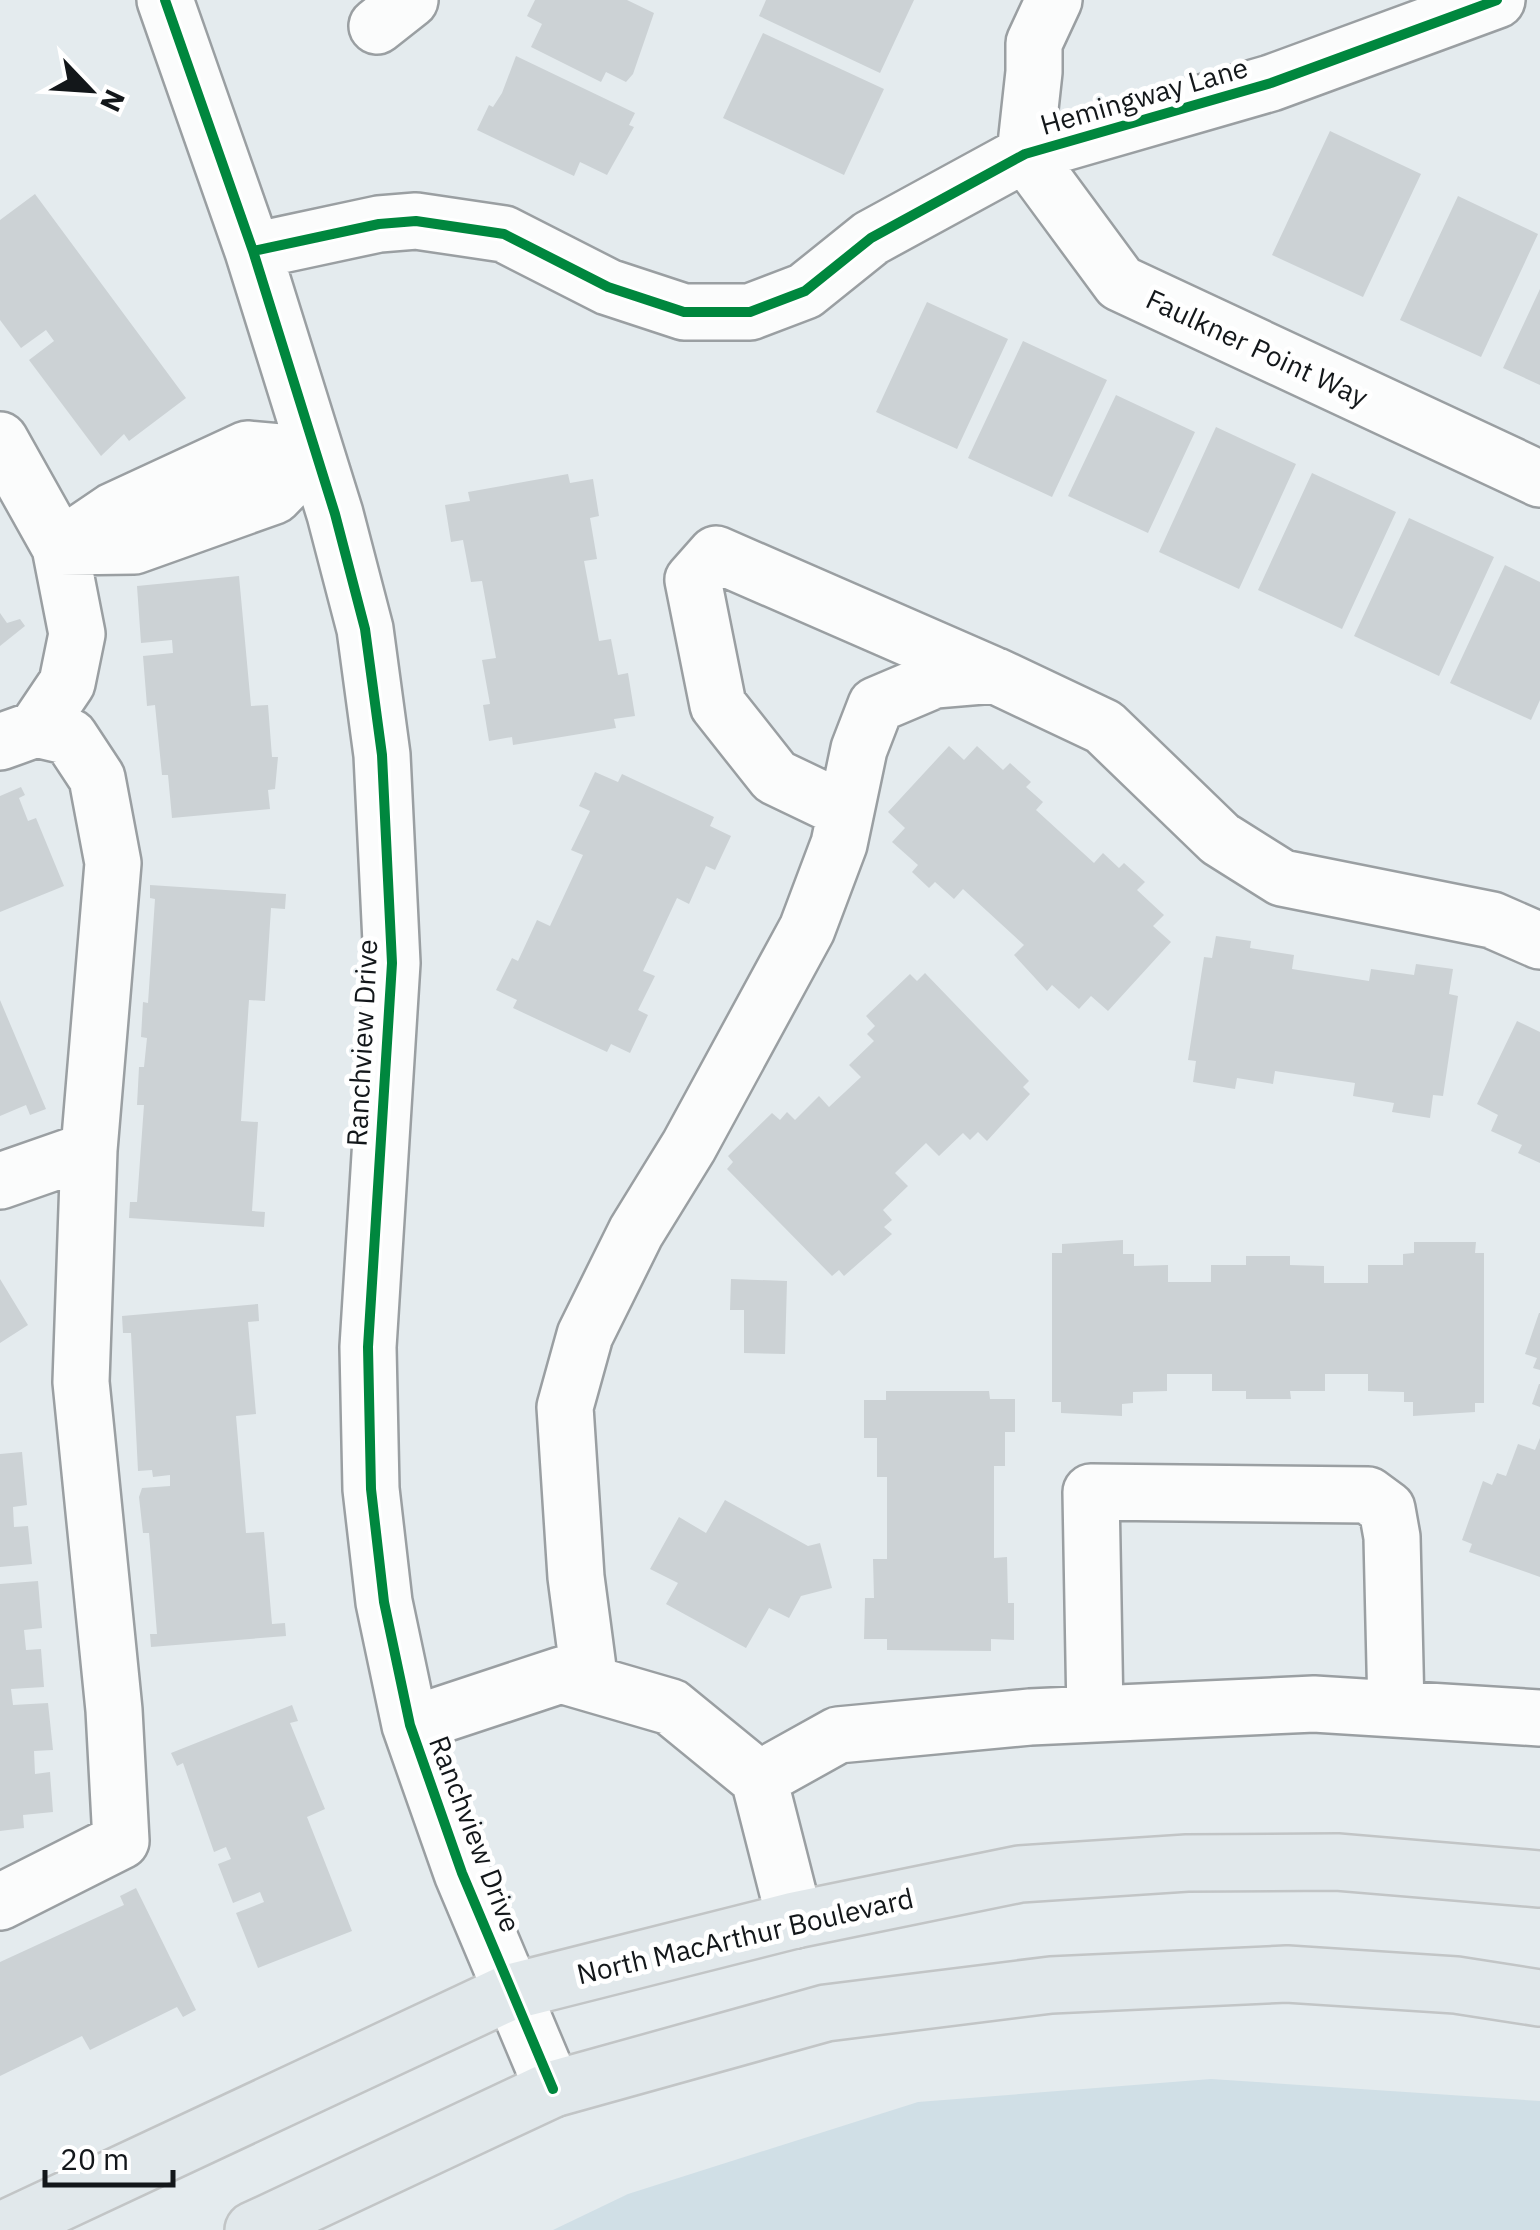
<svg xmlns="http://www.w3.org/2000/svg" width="1540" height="2230" viewBox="0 0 1540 2230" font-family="'IBM Plex Sans',sans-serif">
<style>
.built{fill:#d0dfe6}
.building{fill:#ccd2d5}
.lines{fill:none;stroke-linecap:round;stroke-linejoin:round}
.minor-casing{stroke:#9a9fa2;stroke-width:60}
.major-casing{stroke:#c2c5c6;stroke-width:60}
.minor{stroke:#fbfcfc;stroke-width:55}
.major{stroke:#e1e8eb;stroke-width:55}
.cycleway-casing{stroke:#fff;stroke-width:16}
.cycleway{stroke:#00873e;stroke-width:10}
.labels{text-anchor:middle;stroke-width:10;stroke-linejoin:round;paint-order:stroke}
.street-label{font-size:28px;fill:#13171a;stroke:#fff}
</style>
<rect width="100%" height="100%" fill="#e4ebee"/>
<!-- built -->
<path class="built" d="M 1211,2079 L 1540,2101 L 1540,2230 L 553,2230 L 628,2194 L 918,2102 Z"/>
<!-- building -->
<path class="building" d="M 535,0 L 627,0 L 654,13 L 633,74 L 626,82 L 606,72 L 601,82 L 531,47 L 542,24 L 527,16 Z
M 766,0 L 914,0 L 880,73 L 759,16 Z
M 763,33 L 884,89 L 844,175 L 723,118 Z
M 516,56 L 635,113 L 629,125 L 634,127 L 607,175 L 580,162 L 574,176 L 477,130 L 489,105 L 493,107 L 502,93 Z
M 1330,131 L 1421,174 L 1363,297 L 1272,255 Z
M 35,194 L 186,398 L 129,441 L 124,434 L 101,456 L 29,360 L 54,341 L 46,330 L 21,348 L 0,320 L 0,220 Z
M 1458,196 L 1538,234 L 1481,357 L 1400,320 Z
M 1540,289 L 1540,385 L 1503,368 Z
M 927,302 L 1008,339 L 957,449 L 876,412 Z
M 1023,341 L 1107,380 L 1052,497 L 968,458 Z
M 1116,395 L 1195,432 L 1148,533 L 1068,496 Z
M 1216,427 L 1296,464 L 1239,589 L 1159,552 Z
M 1312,473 L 1396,512 L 1342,629 L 1258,590 Z
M 568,474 L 570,483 L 593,479 L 599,516 L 590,518 L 597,559 L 584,561 L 599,641 L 611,639 L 618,675 L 628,673 L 635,716 L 614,719 L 616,728 L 513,745 L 512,737 L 489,741 L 483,705 L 490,704 L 482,660 L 496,658 L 482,581 L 471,582 L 463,540 L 451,542 L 445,505 L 470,501 L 468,492 Z
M 1409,518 L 1494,557 L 1439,676 L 1354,636 Z
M 1505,565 L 1540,582 L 1540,700 L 1531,720 L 1450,683 Z
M 239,576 L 251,706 L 268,705 L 272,757 L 278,757 L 275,789 L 268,790 L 270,809 L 172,818 L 168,775 L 162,775 L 155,705 L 147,706 L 143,656 L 173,653 L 172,640 L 141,643 L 137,586 Z
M 0,613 L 7,623 L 20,619 L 25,626 L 0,646 Z
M 949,746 L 964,760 L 977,746 L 1003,770 L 1010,763 L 1031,782 L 1026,787 L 1043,802 L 1036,810 L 1094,863 L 1103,853 L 1119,868 L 1124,863 L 1145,882 L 1137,890 L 1164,915 L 1153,926 L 1171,942 L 1108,1011 L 1091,996 L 1079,1009 L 1052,985 L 1047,991 L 1014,955 L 1024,945 L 963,889 L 954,899 L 935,882 L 929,888 L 912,872 L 918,865 L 892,842 L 905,828 L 888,812 Z
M 595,772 L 618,782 L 622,774 L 714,817 L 710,826 L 731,836 L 715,870 L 706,866 L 689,904 L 677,898 L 643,971 L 655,976 L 638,1010 L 648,1015 L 630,1053 L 611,1044 L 607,1052 L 513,1008 L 517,1000 L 496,990 L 512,958 L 518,961 L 537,920 L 550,926 L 583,855 L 571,850 L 590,811 L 579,806 Z
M 21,787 L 25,795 L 19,798 L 28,821 L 36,818 L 64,886 L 0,912 L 0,796 Z
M 150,885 L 286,894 L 285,909 L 271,908 L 265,1001 L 249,1000 L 241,1121 L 258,1122 L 252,1211 L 265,1212 L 264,1227 L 129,1218 L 130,1202 L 137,1202 L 144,1105 L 137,1105 L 139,1067 L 144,1067 L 147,1038 L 141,1037 L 143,1002 L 148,1003 L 155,899 L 150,898 Z
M 1216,936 L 1251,941 L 1250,948 L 1294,955 L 1292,969 L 1369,981 L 1371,969 L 1414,975 L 1416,964 L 1453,969 L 1449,994 L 1458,996 L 1443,1096 L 1433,1095 L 1430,1118 L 1392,1112 L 1394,1103 L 1353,1096 L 1355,1083 L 1275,1071 L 1273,1084 L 1237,1078 L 1235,1089 L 1193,1082 L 1196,1061 L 1188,1060 L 1204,957 L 1212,958 Z
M 925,973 L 1029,1081 L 1023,1087 L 1030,1094 L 987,1141 L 978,1132 L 970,1140 L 963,1133 L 939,1156 L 926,1143 L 895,1173 L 908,1186 L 883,1210 L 892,1220 L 884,1227 L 892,1234 L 844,1276 L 839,1270 L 832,1276 L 727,1169 L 733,1162 L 728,1156 L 772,1113 L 780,1120 L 787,1112 L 795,1120 L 819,1096 L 829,1107 L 861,1077 L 849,1065 L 874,1041 L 867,1034 L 875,1026 L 866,1016 L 910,974 L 917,981 Z
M 0,1000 L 46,1109 L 30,1115 L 26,1105 L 0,1116 Z
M 1517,1021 L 1540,1032 L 1540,1163 L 1518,1153 L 1522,1145 L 1491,1131 L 1498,1115 L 1477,1104 Z
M 1123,1240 L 1123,1254 L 1134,1254 L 1134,1266 L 1168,1265 L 1168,1282 L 1211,1282 L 1211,1265 L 1246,1265 L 1246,1256 L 1290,1256 L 1290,1265 L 1324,1266 L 1324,1283 L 1368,1283 L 1368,1265 L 1403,1265 L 1403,1254 L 1414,1253 L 1414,1242 L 1476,1242 L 1475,1253 L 1484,1253 L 1484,1403 L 1475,1403 L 1475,1412 L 1413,1416 L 1413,1402 L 1404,1402 L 1404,1392 L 1368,1391 L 1368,1374 L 1325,1374 L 1325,1391 L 1290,1391 L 1291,1399 L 1246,1399 L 1246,1391 L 1212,1391 L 1212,1374 L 1167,1374 L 1167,1391 L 1133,1392 L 1133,1403 L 1122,1404 L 1122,1416 L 1061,1413 L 1061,1402 L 1052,1402 L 1052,1253 L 1062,1253 L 1062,1244 Z
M 0,1279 L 28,1325 L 0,1343 Z
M 731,1279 L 787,1281 L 785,1354 L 744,1353 L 744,1310 L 730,1310 Z
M 258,1304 L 259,1321 L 248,1322 L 256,1414 L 236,1416 L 246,1533 L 264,1532 L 272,1624 L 285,1623 L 286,1636 L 151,1647 L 150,1634 L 157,1634 L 149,1533 L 143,1533 L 139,1497 L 142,1488 L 170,1486 L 170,1475 L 153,1477 L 152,1470 L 138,1471 L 131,1333 L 123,1333 L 122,1316 Z
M 1539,1313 L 1540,1313 L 1540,1370 L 1533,1368 L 1537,1358 L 1525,1354 Z
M 1539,1384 L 1540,1384 L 1540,1407 L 1532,1404 Z
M 886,1391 L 989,1391 L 990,1399 L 1015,1399 L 1015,1432 L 1005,1432 L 1005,1466 L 994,1466 L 994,1558 L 1007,1557 L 1008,1603 L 1014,1603 L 1014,1640 L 991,1639 L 991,1651 L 887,1650 L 887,1639 L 864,1639 L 865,1598 L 874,1598 L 873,1559 L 887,1559 L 887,1477 L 877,1477 L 877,1438 L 864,1438 L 864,1400 L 886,1400 Z
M 1540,1438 L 1540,1577 L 1469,1552 L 1472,1544 L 1462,1540 L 1483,1481 L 1492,1485 L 1497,1473 L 1506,1476 L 1518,1444 L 1535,1450 Z
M 22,1452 L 27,1505 L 13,1507 L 14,1527 L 28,1526 L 32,1564 L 0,1567 L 0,1454 Z
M 725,1500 L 808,1546 L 820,1543 L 832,1588 L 801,1596 L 789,1618 L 769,1608 L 746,1648 L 666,1604 L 678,1583 L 650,1569 L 679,1517 L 706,1533 Z
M 38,1581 L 42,1628 L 24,1630 L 26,1650 L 41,1649 L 44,1687 L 11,1689 L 13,1705 L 48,1703 L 53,1750 L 34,1751 L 35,1774 L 50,1772 L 53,1812 L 23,1815 L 24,1828 L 0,1831 L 0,1584 Z
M 292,1705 L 298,1721 L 290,1723 L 325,1809 L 307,1817 L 352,1931 L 258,1968 L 236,1913 L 264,1902 L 260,1892 L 233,1903 L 218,1864 L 231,1859 L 226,1847 L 214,1852 L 183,1763 L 177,1766 L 171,1753 Z
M 136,1888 L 196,2010 L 183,2017 L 177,2007 L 90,2050 L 82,2036 L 0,2076 L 0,1962 L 124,1905 L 120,1896 Z"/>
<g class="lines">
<!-- minor casing -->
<g class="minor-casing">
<path id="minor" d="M 165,0 L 253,251 L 335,514 L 365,629 L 382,755 L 392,963 L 368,1347 L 371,1489 L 384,1602 L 410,1725 L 462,1873 L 553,2089
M 1054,0 L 1034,43 L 1034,72 L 1025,154 L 1120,283 L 1540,479
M 377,26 L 410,0
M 253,251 L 379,224 L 416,221 L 504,234 L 608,287 L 684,312 L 750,312 L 805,291 L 871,238 L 1025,154 L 1271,83 L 1497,0
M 0,440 L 60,547 L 77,634 L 67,683 L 36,729 L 0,742
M 247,449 L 314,455 L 274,496 L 134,546 L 60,547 L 113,511 Z
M 846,811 L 775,777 L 718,705 L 693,580 L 716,554 L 991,674
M 0,1181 L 89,1150
M 590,1683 L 576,1577 L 565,1407 L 585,1335 L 636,1232 L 689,1146 L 807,929 L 839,844 L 859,749 L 876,705 L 935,680 L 994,675 L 1104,727 L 1220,839 L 1282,878 L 1492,920 L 1540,941
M 1095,1714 L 1091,1492 L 1368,1495 L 1387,1509 L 1392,1537 L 1396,1709
M 410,1725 L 561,1675 L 671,1707 L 759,1779 L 795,1920
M 759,1779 L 838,1735 L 1030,1717 L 1314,1704 L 1540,1718
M 0,1902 L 121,1841 L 114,1710 L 81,1382 L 89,1150 L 113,863 L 97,778 L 70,737 L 36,729"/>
</g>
<!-- major casing -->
<g class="major-casing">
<path id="major" d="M 2,2230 L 510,1992 L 795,1920 L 1020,1874 L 1187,1863 L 1337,1862 L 1540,1879
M 253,2230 L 553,2089 L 826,2013 L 1051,1985 L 1287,1974 L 1456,1985 L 1540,1998"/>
</g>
<!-- minor -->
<use href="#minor" class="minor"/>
<!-- major -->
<use href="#major" class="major"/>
<!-- cycleway casing -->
<g class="cycleway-casing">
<path id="cycleway" d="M 165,0 L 253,251 L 335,514 L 365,629 L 382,755 L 392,963 L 368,1347 L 371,1489 L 384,1602 L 410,1725 L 462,1873 L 553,2089
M 253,251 L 379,224 L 416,221 L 504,234 L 608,287 L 684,312 L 750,312 L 805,291 L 871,238 L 1025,154 L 1271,83 L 1497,0"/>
</g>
<!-- cycleway -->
<use href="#cycleway" class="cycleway"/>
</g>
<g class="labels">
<!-- street labels -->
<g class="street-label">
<text transform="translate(1144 96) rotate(-16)" y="10">Hemingway Lane</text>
<text transform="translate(1257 348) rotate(25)" y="10">Faulkner Point Way</text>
<text transform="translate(362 1043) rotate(-87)" y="10">Ranchview Drive</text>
<text transform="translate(475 1834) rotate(69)" y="10">Ranchview Drive</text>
<text transform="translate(745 1936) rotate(-13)" y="10">North MacArthur Boulevard</text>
</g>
</g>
<!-- north arrow -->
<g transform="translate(90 90) rotate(115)" stroke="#ffffff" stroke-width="8" paint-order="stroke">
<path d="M0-8L18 38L0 25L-18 38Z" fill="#13171a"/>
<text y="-15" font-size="28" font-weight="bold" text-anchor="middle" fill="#13171a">N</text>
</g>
<!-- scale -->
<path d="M45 2170v15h128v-15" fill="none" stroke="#13171a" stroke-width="5"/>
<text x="60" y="2170" font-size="30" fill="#13171a" stroke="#ffffff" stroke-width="8" paint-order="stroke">20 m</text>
</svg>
